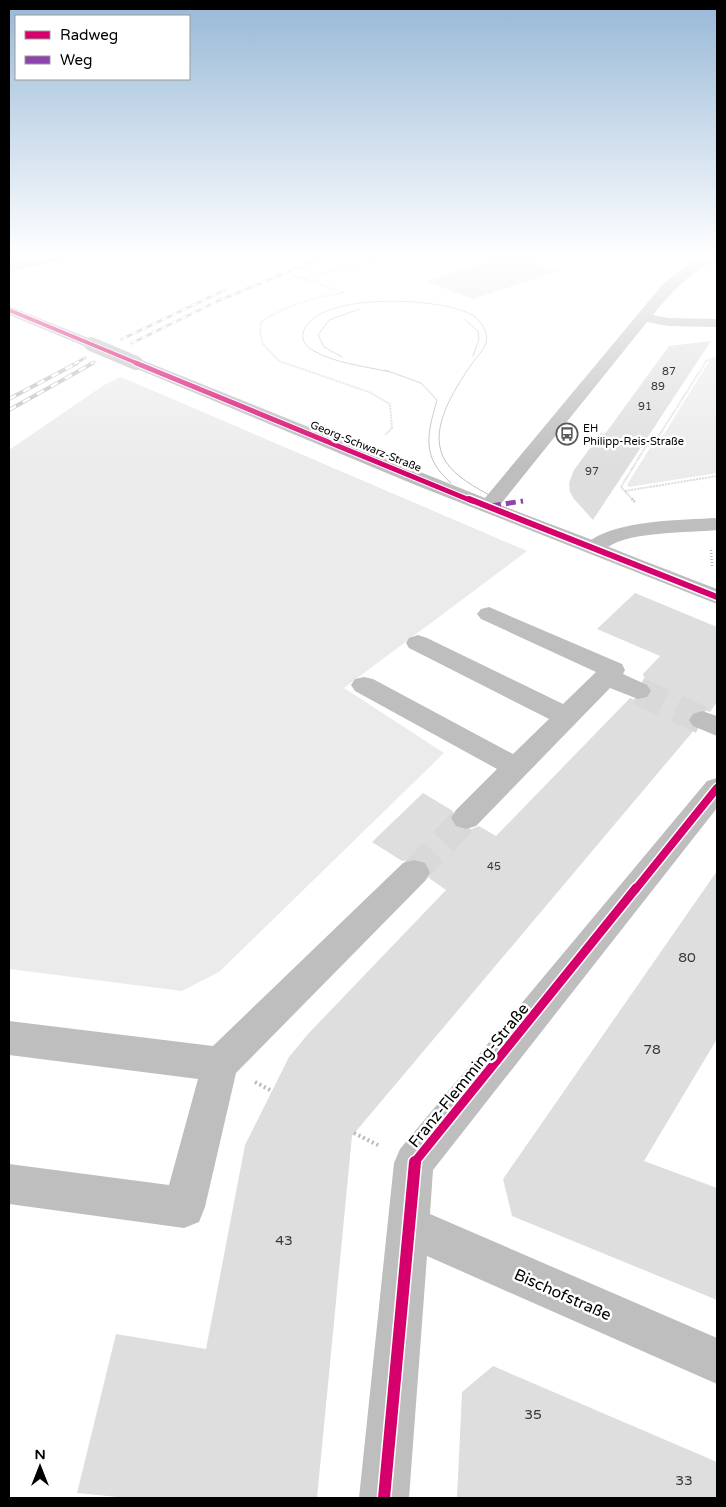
<svg xmlns="http://www.w3.org/2000/svg" width="726" height="1507" viewBox="0 0 726 1507" font-family="'Varela Round',sans-serif">
<style>
.green{fill:#ebebeb}
.building{fill:#dedede}
.lines{fill:none;stroke-linecap:round;stroke-linejoin:round}
.minor-tunnel{stroke:#d9d9d9;stroke-width:28;stroke-dasharray:28 14;stroke-linecap:butt}
.path-far2{stroke:#b9b9b9;stroke-width:2;stroke-dasharray:0.5 1;stroke-linecap:butt}
.path-far1{stroke:#b9b9b9;stroke-width:2.5;stroke-dasharray:1 2;stroke-linecap:butt}
.path{stroke:#b9b9b9;stroke-width:4;stroke-dasharray:2 3;stroke-linecap:butt}
.minor{fill:#bebebe;fill-rule:evenodd}
.tram{stroke:#bebebe;stroke-width:1}
.rail-far1-casing{stroke:#bebebe;stroke-width:3}
.rail-casing{stroke:#bebebe;stroke-width:4}
.rail-far1{stroke:#fff;stroke-width:2;stroke-dasharray:5.5;stroke-linecap:butt}
.rail{stroke:#fff;stroke-width:2.5;stroke-dasharray:8;stroke-linecap:butt}
.minor-bridge{stroke:#bebebe;stroke-width:14}
.quiet{stroke:#8e44ad;stroke-width:5;stroke-dasharray:10 5;stroke-linecap:butt}
.cycleway-far5-casing{stroke:#fff;stroke-width:5.5}
.cycleway-far4-casing{stroke:#fff;stroke-width:7}
.cycleway-far3-casing{stroke:#fff;stroke-width:9}
.cycleway-far2-casing{stroke:#fff;stroke-width:11}
.cycleway-far1-casing{stroke:#fff;stroke-width:12}
.cycleway-casing{stroke:#fff;stroke-width:15}
.cycleway-far5{stroke:#d6006c;stroke-width:4}
.cycleway-far4{stroke:#d6006c;stroke-width:5}
.cycleway-far3{stroke:#d6006c;stroke-width:6}
.cycleway-far2{stroke:#d6006c;stroke-width:8}
.cycleway-far1{stroke:#d6006c;stroke-width:9}
.cycleway{stroke:#d6006c;stroke-width:12}
.labels{text-anchor:middle;stroke-width:5;stroke-linejoin:round;paint-order:stroke}
.number-label{font-size:11px;fill:#383838}
.far-poi-label{font-size:11px;fill:#000;stroke:#fff;text-anchor:start}
.far-street-label{font-size:11px;fill:#000;stroke:#fff}
.near-number-label{font-size:14px;fill:#383838}
.near-street-label{font-size:16px;fill:#000;stroke:#fff}
</style>
<rect width="100%" height="100%" fill="#fff"/>
<!-- green -->
<path class="green" d="M 717,359 L 717,473 L 629,487 L 627,485 L 650,448 L 656,447 L 710,360 Z
M 121,377 L 527,551 L 344,688 L 444,753 L 219,972 L 182,991 L 9,969 L 9,450 L 104,385 Z"/>
<!-- building -->
<path class="building" d="M 511,255 L 559,271 L 473,299 L 425,281 Z
M 711,341 L 680,388 L 593,520 L 574,499 L 570,492 L 569,483 L 574,470 L 601,433 L 605,434 L 669,346 Z
M 635,593 L 717,627 L 717,702 L 710,712 L 701,709 L 691,713 L 687,721 L 695,729 L 352,1136 L 317,1498 L 128,1498 L 77,1493 L 116,1334 L 206,1349 L 245,1145 L 289,1057 L 308,1034 L 446,890 L 429,878 L 432,871 L 425,861 L 414,858 L 402,861 L 372,842 L 423,793 L 453,811 L 449,819 L 455,828 L 467,831 L 479,826 L 496,836 L 630,698 L 638,701 L 649,698 L 653,690 L 646,682 L 643,674 L 660,656 L 597,629 Z
M 717,871 L 717,1039 L 644,1161 L 717,1188 L 717,1300 L 512,1216 L 503,1179 Z
M 493,1366 L 717,1462 L 717,1498 L 457,1498 L 462,1392 Z"/>
<g class="lines">
<!-- minor-tunnel -->
<path class="minor-tunnel" d="M 638,691 L 702,720
M 414,872 L 466,818"/>
<!-- path-far2 -->
<path class="path-far2" d="M 353,255 L 370,263
M 359,255 L 373,262
M 293,276 L 302,278 L 374,262
M 303,278 L 344,293
M 344,293 C 314,297 287,305 261,322 L 260,334 L 263,344 L 279,361 L 369,392 L 390,404 L 392,428 L 385,435
M 625,491 L 717,476
M 634,501 L 621,487 L 646,446 L 653,445 L 707,360 L 717,358"/>
<!-- path-far1 -->
<path class="path-far1" d="M 632,499 L 636,503
M 711,550 L 712,566"/>
<!-- path -->
<path class="path" d="M 255,1082 L 272,1091
M 354,1133 L 380,1146"/>
<!-- minor -->
<path class="minor" d="M 49,255 L 69,255 L 67,258 L 9,272 L 9,264 Z
M 707,255 L 717,255 L 717,259 C 688,275 674,289 653,315 L 668,318 L 717,319 L 717,327 L 668,326 L 647,322 L 500,505 L 591,540 C 620,520 682,520 717,518 L 717,530 C 689,533 631,531 608,547 L 717,589 L 717,604 L 413,484 L 130,366 L 128,363 L 130,360 L 142,360 L 485,498 L 663,284 L 687,265 Z
M 9,306 L 96,341 L 99,344 L 96,347 L 86,347 L 9,315 Z
M 489,607 L 622,664 L 625,670 L 623,674 L 647,685 L 651,691 L 647,697 L 638,699 L 610,688 L 476,826 L 466,829 L 456,826 L 451,818 L 456,810 L 497,769 L 355,691 L 351,685 L 355,679 L 364,677 L 373,679 L 513,754 L 549,719 L 409,648 L 406,643 L 409,638 L 418,635 L 427,638 L 563,704 L 596,672 L 481,619 L 477,614 L 481,609 Z
M 702,711 L 717,716 L 717,736 L 693,726 L 689,720 L 693,714 Z
M 717,778 L 717,808 L 433,1170 L 430,1214 L 717,1338 L 717,1384 L 427,1256 L 409,1498 L 359,1498 L 394,1163 L 400,1149 L 707,781 Z
M 414,860 L 425,863 L 430,872 L 425,881 L 236,1073 L 205,1207 L 199,1222 L 184,1228 L 9,1204 L 9,1164 L 169,1185 L 198,1079 L 9,1055 L 9,1021 L 213,1046 L 403,863 Z"/>
<!-- tram -->
<path class="tram" d="M 9,312 L 520,524 L 717,601
M 464,319 L 478,331 L 479,339 L 473,356
M 342,357 L 324,347 L 318,335 L 329,320 L 359,309
M 385,370 L 421,383 L 437,400 C 427,435 421,457 451,483
M 390,372 C 365,366 337,364 314,351 C 307,347 301,341 303,333 C 313,291 443,297 472,315 C 481,320 489,333 486,343 C 483,351 475,359 471,365 C 454,390 426,432 446,462 C 456,477 475,487 491,496
M 432,480 L 591,540 L 717,592"/>
<!-- rail-far1 casing -->
<g class="rail-far1-casing">
<path id="rail-far1" d="M 122,339 L 225,290
M 132,343 L 220,300 L 329,255
M 74,364 L 85,358
M 91,364 L 94,362"/>
</g>
<!-- rail casing -->
<g class="rail-casing">
<path id="rail" d="M 9,399 L 77,363
M 9,410 L 93,363"/>
</g>
<!-- rail-far1 -->
<use href="#rail-far1" class="rail-far1"/>
<!-- rail -->
<use href="#rail" class="rail"/>
<!-- minor-bridge -->
<path class="minor-bridge" d="M 91,344 L 136,363"/>
<!-- quiet -->
<path class="quiet" d="M 491,506 L 523,501"/>
<!-- cycleway-far5 casing -->
<g class="cycleway-far5-casing">
<path id="cycleway-far5" d="M 9,310 L 139,364"/>
</g>
<!-- cycleway-far4 casing -->
<g class="cycleway-far4-casing">
<path id="cycleway-far4" d="M 136,363 L 472,501"/>
</g>
<!-- cycleway-far3 casing -->
<g class="cycleway-far3-casing">
<path id="cycleway-far3" d="M 469,499 L 717,597"/>
</g>
<!-- cycleway-far2 casing -->
<g class="cycleway-far2-casing">
<path id="cycleway-far2" d="M 635,890 L 717,788"/>
</g>
<!-- cycleway-far1 casing -->
<g class="cycleway-far1-casing">
<path id="cycleway-far1" d="M 414,1163 L 636,888"/>
</g>
<!-- cycleway casing -->
<g class="cycleway-casing">
<path id="cycleway" d="M 384,1498 L 415,1162"/>
</g>
<!-- cycleway-far5 -->
<use href="#cycleway-far5" class="cycleway-far5"/>
<!-- cycleway-far4 -->
<use href="#cycleway-far4" class="cycleway-far4"/>
<!-- cycleway-far3 -->
<use href="#cycleway-far3" class="cycleway-far3"/>
<!-- cycleway-far2 -->
<use href="#cycleway-far2" class="cycleway-far2"/>
<!-- cycleway-far1 -->
<use href="#cycleway-far1" class="cycleway-far1"/>
<!-- cycleway -->
<use href="#cycleway" class="cycleway"/>
</g>
<!-- sky -->
<linearGradient id="sky" x2="0" y2="1"><stop stop-color="#97b8d7"/><stop offset="0.55" stop-color="#fff"/><stop offset="1" stop-color="#fff" stop-opacity="0"/></linearGradient>
<rect width="726" height="466" fill="url(#sky)"/>
<!-- icons -->
<defs>
<g id="bus-ring" transform="scale(1.125)"><circle r="9.5" fill="#fff" stroke="#595959" stroke-width="1.5"/><path d="M-5-6H5V4H4V6H2V4H-2V6H-4V4H-5ZM-3.5-4V0h7V-4ZM-3.5 1.2v1.5H-2V1.2ZM2 1.2v1.5H3.5V1.2Z" fill="#595959"/></g>
</defs>
<g fill-rule="evenodd">
<use href="#bus-ring" x="567" y="434"/>
</g>
<g class="labels">
<!-- number labels -->
<g class="number-label">
<text x="669" y="375">87</text>
<text x="658" y="390">89</text>
<text x="645" y="410">91</text>
<text x="592" y="475">97</text>
<text x="494" y="870">45</text>
</g>
<!-- far-poi labels -->
<g class="far-poi-label">
<text x="583" y="432">EH<tspan x="583" dy="13">Philipp-Reis-Straße</tspan></text>
</g>
<!-- far-street labels -->
<g class="far-street-label">
<text transform="translate(366 446) rotate(22)" y="4">Georg-Schwarz-Straße</text>
</g>
<!-- near-number labels -->
<g class="near-number-label">
<text x="687" y="962">80</text>
<text x="652" y="1054">78</text>
<text x="284" y="1245">43</text>
<text x="533" y="1419">35</text>
<text x="684" y="1485">33</text>
</g>
<!-- near-street labels -->
<g class="near-street-label">
<text transform="translate(468 1075) rotate(-51)" y="6">Franz-Flemming-Straße</text>
<text transform="translate(563 1294) rotate(24)" y="6">Bischofstraße</text>
</g>
</g>
<!-- border -->
<rect width="726" height="1507" fill="none" stroke="#000000" stroke-width="20"/>
<!-- legend -->
<rect x="15" y="15" width="175" height="65" fill="#ffffff" stroke="#999999"/>
<rect x="25" y="31" width="25" height="8" fill="#d6006c" stroke="#999999"/>
<text x="60" y="40" font-size="15" fill="#000000">Radweg</text>
<rect x="25" y="56" width="25" height="8" fill="#8e44ad" stroke="#999999"/>
<text x="60" y="65" font-size="15" fill="#000000">Weg</text>
<!-- north arrow -->
<g transform="translate(40 1467)" stroke="#ffffff" stroke-width="4" paint-order="stroke">
<path d="M0-4L9 19L0 12L-9 19Z" fill="#000000"/>
<text y="-8" font-size="14" font-weight="bold" text-anchor="middle" fill="#000000">N</text>
</g>
</svg>
